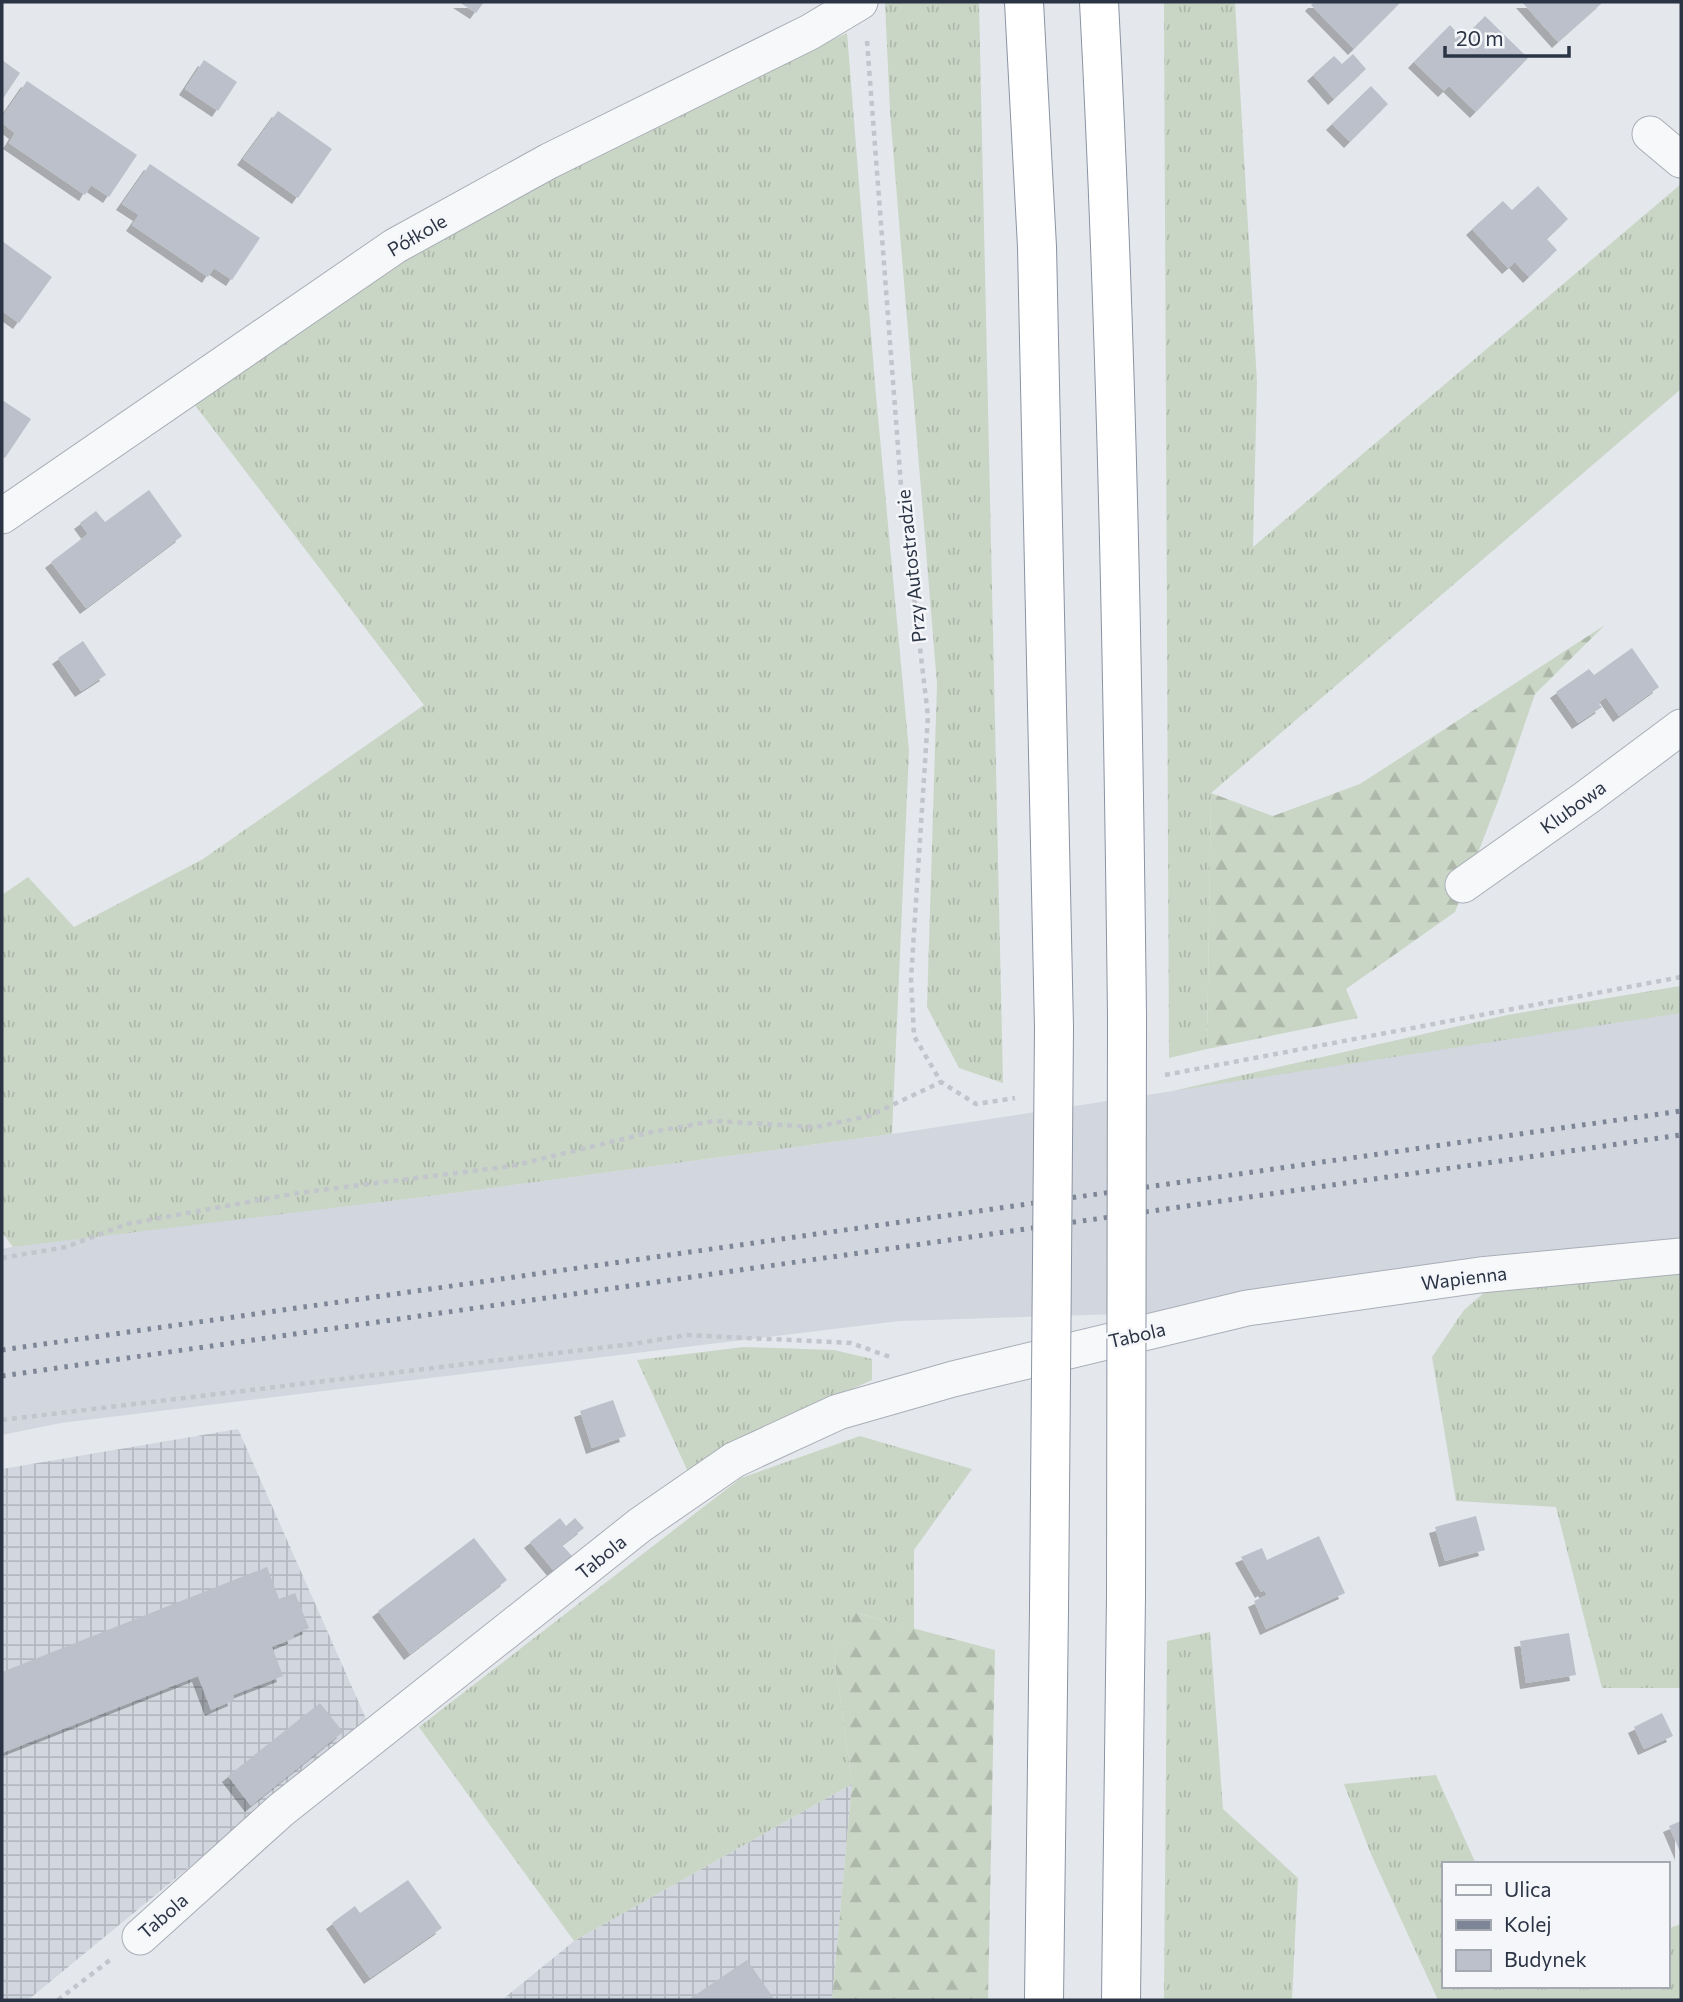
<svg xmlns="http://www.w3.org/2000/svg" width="1683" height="2002" viewBox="0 0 1683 2002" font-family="Commissioner,sans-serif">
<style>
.built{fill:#d2d6de}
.industrial{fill:url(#industrial-grid)}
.grass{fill:url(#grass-tufts)}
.forest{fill:url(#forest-firs)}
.building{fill:#bbc0ca;filter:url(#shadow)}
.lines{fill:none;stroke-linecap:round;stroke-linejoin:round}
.street-casing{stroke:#a9aeb7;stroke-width:37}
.highway-casing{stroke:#8b94a3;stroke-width:40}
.path{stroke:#c2c5cb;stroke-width:4.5;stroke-dasharray:5 5;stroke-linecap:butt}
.street{stroke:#f7f8fa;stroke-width:35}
.highway{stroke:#fff;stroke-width:38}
.rail{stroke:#7d8696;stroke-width:5;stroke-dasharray:3.5 7;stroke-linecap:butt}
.highway-bridge-casing{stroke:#8b94a3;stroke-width:40;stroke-linecap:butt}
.highway-bridge{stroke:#fff;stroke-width:38}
.labels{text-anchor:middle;stroke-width:5;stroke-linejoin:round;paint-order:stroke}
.street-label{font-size:19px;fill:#2b3445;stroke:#f4f6f9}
</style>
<defs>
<pattern id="industrial-grid" width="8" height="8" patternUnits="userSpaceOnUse" patternTransform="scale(1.75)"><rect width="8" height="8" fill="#d2d6de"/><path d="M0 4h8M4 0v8" fill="none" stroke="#b4b8c0"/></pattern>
<pattern id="grass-tufts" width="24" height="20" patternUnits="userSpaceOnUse" patternTransform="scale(1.75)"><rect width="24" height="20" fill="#c9d6c5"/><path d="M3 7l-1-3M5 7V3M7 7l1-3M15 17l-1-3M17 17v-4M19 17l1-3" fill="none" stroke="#adb8ab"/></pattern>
<pattern id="forest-firs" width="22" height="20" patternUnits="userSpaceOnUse" patternTransform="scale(1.75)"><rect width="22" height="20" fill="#c9d6c5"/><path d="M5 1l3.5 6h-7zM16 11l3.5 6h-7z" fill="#adb8ab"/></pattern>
<filter id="shadow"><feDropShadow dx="-6" dy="6" stdDeviation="0" flood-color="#0004"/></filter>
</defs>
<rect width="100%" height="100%" fill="#e4e7ec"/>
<!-- built -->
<path class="built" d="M 1681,986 L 1681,1244 L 1443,1269 L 1150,1313 L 899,1321 L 61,1423 L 2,1435 L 2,1249 L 52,1239 L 439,1195 L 892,1134 L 1173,1091 L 1508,1015 Z"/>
<!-- industrial -->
<path class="industrial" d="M 238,1429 L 367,1721 L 28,2000 L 2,2000 L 2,1469 Z
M 852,1784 L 832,2000 L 502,2000 L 574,1941 Z"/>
<!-- grass -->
<path class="grass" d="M 885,2 L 979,2 L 1003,1083 L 959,1068 L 927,1007 L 937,684 L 890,112 Z
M 1164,2 L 1235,2 L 1257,382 L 1253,547 L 1681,184 L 1681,389 L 1211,793 L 1207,1049 L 1169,1058 Z
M 847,33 L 875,384 L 909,751 L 892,1134 L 439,1195 L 13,1247 L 2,1232 L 2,895 L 28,877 L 74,927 L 203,859 L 424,705 L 195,405 L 380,273 L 561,167 Z
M 1681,986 L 1681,1013 L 1173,1091 L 1508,1015 Z
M 1681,1270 L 1681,1688 L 1602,1688 L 1556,1507 L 1456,1501 L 1432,1357 L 1464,1310 L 1493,1285 Z
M 744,1347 L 834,1350 L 872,1359 L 872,1380 L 785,1419 L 688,1472 L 637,1360 Z
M 860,1436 L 972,1469 L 914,1550 L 914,1629 L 857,1613 L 834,1654 L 852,1784 L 574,1941 L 419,1727 L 741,1478 Z
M 1210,1632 L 1223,1809 L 1298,1878 L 1292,2000 L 1164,2000 L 1167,1641 Z
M 1436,1775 L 1476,1864 L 1443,1864 L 1443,1986 L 1667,1986 L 1667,1929 L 1681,1924 L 1681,2000 L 1438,2000 L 1371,1854 L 1344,1784 Z"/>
<!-- forest -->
<path class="forest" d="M 1605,625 L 1535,694 L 1500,796 L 1455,912 L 1346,989 L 1358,1018 L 1207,1049 L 1211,793 L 1273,816 L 1360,784 Z
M 856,1613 L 995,1650 L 988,2000 L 832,2000 L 852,1784 L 834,1654 Z"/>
<!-- building -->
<path class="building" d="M 459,2 L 484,2 L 476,13 Z
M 1314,2 L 1401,2 L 1354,49 L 1311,5 Z
M 1522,2 L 1603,2 L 1558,42 Z
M 1485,16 L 1528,58 L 1476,112 L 1449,86 L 1444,91 L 1414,62 L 1450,25 L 1463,39 Z
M 1353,54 L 1366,69 L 1334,99 L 1313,75 L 1334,56 L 1342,64 Z
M 2,60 L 20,73 L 2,100 Z
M 204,60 L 237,82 L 218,111 L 185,89 Z
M 27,81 L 137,155 L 109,197 L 91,185 L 85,195 L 9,143 L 15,133 L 2,123 L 2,117 Z
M 1371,86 L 1388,104 L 1350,142 L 1332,124 Z
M 278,111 L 332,149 L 298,198 L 243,159 Z
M 150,164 L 260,238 L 232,280 L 214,268 L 208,277 L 132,225 L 139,215 L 122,204 Z
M 1538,186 L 1568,219 L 1547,239 L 1557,250 L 1529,277 L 1515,262 L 1508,268 L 1472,229 L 1503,201 L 1512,210 Z
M 2,241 L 52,277 L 19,323 L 2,311 Z
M 2,400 L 31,419 L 5,458 L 2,456 Z
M 149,490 L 182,536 L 86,608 L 51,562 L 88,534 L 80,523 L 96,511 L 105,522 Z
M 83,641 L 106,675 L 81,691 L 58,658 Z
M 1632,648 L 1659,687 L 1619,716 L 1606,697 L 1598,703 L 1602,707 L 1578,723 L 1556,692 L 1589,669 L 1594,675 Z
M 613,1400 L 626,1436 L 592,1448 L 580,1411 Z
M 1476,1516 L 1485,1550 L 1445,1561 L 1435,1527 Z
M 560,1518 L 566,1526 L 575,1518 L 584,1528 L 562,1545 L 572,1556 L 554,1571 L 530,1542 Z
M 1319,1536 L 1345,1593 L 1266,1629 L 1254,1601 L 1267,1595 L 1264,1590 L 1261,1592 L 1241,1557 L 1262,1548 L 1267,1560 Z
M 474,1538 L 507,1580 L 410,1654 L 378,1611 Z
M 267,1567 L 279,1599 L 295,1593 L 309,1628 L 293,1635 L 294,1638 L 272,1647 L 283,1676 L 233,1695 L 234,1700 L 211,1710 L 198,1676 L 2,1753 L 2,1672 Z
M 1569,1633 L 1576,1675 L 1526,1683 L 1520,1641 Z
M 320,1703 L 343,1732 L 251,1806 L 228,1776 Z
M 1662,1713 L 1673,1736 L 1644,1749 L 1634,1727 Z
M 1681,1821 L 1681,1854 L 1669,1826 Z
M 408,1880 L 442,1928 L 370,1978 L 332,1923 L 355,1906 L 360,1913 Z
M 747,1960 L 775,2000 L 688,2000 Z"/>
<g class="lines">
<!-- street casing -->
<g class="street-casing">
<path id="street" d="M 1650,134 L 1681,160
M 2,516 L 395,246 L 549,161 L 810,32 L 860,2
M 1463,885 L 1586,798 L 1681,727
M 140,1937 L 281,1810 L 640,1525 L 734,1460 L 838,1412 L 953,1379 L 1247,1308 L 1480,1275 L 1681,1256"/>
</g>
<!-- highway casing -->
<g class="highway-casing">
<path id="highway" d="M 1024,2 L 1037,247 L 1054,1028
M 1099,2 C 1117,340 1123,678 1127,1017
M 1044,2000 L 1049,1609
M 1121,2000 L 1126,1596"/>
</g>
<!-- path -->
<path class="path" d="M 867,41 L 901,486 L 928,716 L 911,979 L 914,1036 L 941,1082 L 976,1104 L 1015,1098
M 1165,1075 L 1681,977
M 2,1258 L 66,1247 L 127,1224 L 298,1193 L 512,1166 L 652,1132 L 714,1121 L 816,1127 L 869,1116 L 941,1082
M 2,1420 L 632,1344 L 687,1335 L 851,1343 L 890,1357
M 58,2000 L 110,1960"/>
<!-- street -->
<use href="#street" class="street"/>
<!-- highway -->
<use href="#highway" class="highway"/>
<!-- rail -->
<path class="rail" d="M 2,1350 L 1681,1111
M 2,1376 L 1681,1135"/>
<!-- highway-bridge casing -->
<g class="highway-bridge-casing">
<path id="highway-bridge" d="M 1126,1596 L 1127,1017
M 1049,1609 L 1054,1028"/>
</g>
<!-- highway-bridge -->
<use href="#highway-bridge" class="highway-bridge"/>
</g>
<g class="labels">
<!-- street labels -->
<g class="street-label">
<text transform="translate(417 235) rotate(-30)" y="7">Półkole</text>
<text transform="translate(911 566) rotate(-96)" y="7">Przy Autostradzie</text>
<text transform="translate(1573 807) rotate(-36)" y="7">Klubowa</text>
<text transform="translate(1464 1278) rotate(-7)" y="7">Wapienna</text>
<text transform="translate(1137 1335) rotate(-13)" y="7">Tabola</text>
<text transform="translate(601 1557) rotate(-39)" y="7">Tabola</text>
<text transform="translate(163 1916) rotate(-41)" y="7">Tabola</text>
</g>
</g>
<!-- border -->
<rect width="1683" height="2002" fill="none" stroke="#2b3445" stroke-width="7"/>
<!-- legend -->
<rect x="1442" y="1862" width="228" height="126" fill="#f4f6f9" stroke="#a4a8b1" stroke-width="2"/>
<rect x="1456" y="1885" width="35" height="10" fill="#f7f8fa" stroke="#a4a8b1" stroke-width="2"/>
<text x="1504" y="1897" font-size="21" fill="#2b3445">Ulica</text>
<rect x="1456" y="1920" width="35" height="10" fill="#7d8696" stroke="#a4a8b1" stroke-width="2"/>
<text x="1504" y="1932" font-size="21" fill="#2b3445">Kolej</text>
<rect x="1456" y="1950" width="35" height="21" fill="#bbc0ca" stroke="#a4a8b1" stroke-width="2"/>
<text x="1504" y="1967" font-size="21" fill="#2b3445">Budynek</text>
<!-- scale -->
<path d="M1445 46v10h124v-10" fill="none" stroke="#2b3445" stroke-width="3.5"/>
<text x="1456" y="46" font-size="21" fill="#2b3445" stroke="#f4f6f9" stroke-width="5" paint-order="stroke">20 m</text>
</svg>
